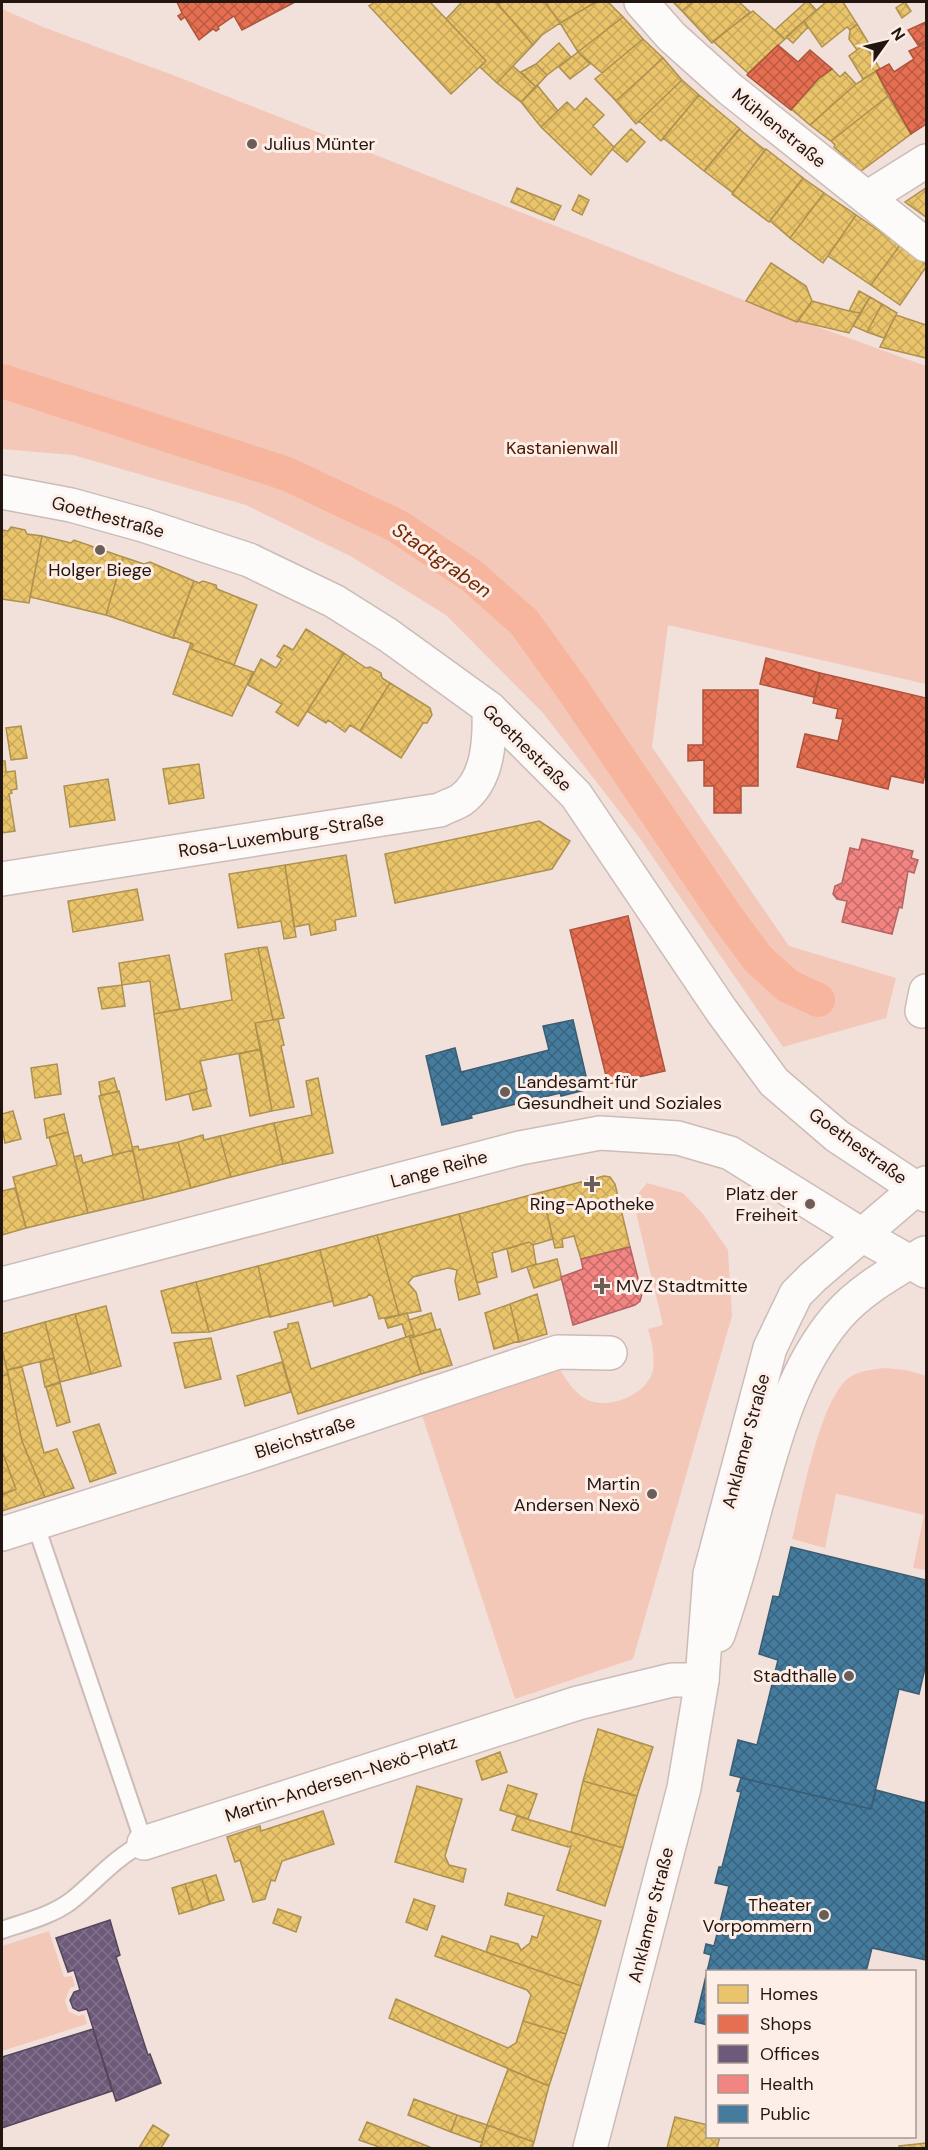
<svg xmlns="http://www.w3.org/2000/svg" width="928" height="2150" viewBox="0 0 928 2150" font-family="'DM Sans',sans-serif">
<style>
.green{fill:#f3c8b9}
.homes{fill:url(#homes-cross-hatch);stroke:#ae904f;stroke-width:1.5}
.shops{fill:url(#shops-cross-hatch);stroke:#ac543e;stroke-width:1.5}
.offices{fill:url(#offices-cross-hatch);stroke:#57455a;stroke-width:1.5}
.health{fill:url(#health-cross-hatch);stroke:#b46360;stroke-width:1.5}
.public{fill:url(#public-cross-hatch);stroke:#3b5d73;stroke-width:1.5}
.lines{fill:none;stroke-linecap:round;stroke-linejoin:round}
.canal{stroke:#f7b59d;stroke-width:34}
.lane-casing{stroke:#cbbcb7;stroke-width:20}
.street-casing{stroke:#cbbcb7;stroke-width:36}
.secondary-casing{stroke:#cbbcb7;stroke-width:36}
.lane{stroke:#fdfafa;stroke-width:16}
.street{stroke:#fdfafa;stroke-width:33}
.secondary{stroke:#fdfafa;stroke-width:33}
.poi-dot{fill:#6b5d58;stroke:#feeee8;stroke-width:2}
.labels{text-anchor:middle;stroke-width:6;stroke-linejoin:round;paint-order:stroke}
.street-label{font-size:18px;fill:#231611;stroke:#feeee8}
.poi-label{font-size:18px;fill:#231611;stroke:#feeee8;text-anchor:end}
.park-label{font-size:18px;fill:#4b1701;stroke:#feeee8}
.water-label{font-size:20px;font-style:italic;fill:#732805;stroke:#feeee8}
</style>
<defs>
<pattern id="homes-cross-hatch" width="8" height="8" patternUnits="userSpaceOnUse" patternTransform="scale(1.5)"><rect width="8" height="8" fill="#e9c46a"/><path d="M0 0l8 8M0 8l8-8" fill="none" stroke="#c8a85b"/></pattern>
<pattern id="shops-cross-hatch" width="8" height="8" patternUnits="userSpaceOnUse" patternTransform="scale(1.5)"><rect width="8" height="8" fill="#e76f51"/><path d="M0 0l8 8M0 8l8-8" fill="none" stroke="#bb5a42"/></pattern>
<pattern id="offices-cross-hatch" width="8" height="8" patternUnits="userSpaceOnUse" patternTransform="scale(1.5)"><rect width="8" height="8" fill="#6d597a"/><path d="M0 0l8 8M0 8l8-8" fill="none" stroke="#81718a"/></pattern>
<pattern id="health-cross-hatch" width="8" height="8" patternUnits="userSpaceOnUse" patternTransform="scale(1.5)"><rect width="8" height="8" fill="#f28482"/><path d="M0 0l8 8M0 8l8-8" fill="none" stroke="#c46b69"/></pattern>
<pattern id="public-cross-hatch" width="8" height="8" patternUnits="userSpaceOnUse" patternTransform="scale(1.5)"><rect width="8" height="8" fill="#457b9d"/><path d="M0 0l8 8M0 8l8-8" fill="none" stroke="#39647f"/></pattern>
</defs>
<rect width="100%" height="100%" fill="#f2e1db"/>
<!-- green -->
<path class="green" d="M 2,9 L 43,27 L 178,77 L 746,301 L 926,366 L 926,684 L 668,625 L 652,747 L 789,946 L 896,978 L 886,1018 L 783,1047 L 639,837 L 543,713 L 446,615 L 352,557 L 246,505 L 73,455 L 2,449 Z
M 647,1183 L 683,1193 L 703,1214 L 728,1250 L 732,1316 L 633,1659 L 515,1699 L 422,1415 L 560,1370 C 567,1380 573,1391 584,1398 C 605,1412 648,1395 653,1370 C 655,1355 652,1343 648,1329 L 663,1325 L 633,1200 Z
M 884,1368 L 906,1370 L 926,1376 L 926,1570 L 913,1568 L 924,1515 L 847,1496 L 836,1494 L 825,1548 L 792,1539 C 802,1500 818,1409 845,1381 C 855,1371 870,1370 884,1368 Z
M 49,1931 L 64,1977 L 72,1976 L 75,1986 L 70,1988 L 65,2001 L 69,2012 L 79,2016 L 84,2014 L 87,2024 L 2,2051 L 2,1946 Z"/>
<!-- homes -->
<path class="homes" d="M 375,2 L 430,2 L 486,61 L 451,94 L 369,6 Z
M 462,2 L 496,2 L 533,45 L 497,83 L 480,67 L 486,61 L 446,19 Z
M 500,2 L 545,2 L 560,23 L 542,35 L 533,45 L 498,4 Z
M 545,2 L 596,2 L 560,23 Z
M 596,2 L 608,2 L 623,17 L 578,52 L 560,23 Z
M 673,2 L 693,2 L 682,11 Z
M 693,2 L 739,2 L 750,12 L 712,43 L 682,11 Z
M 806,2 L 809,2 L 816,10 L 785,39 L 775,30 Z
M 826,2 L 843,2 L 857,24 L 850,30 L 847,27 L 822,47 L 804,21 Z
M 905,2 L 911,11 L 902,18 L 896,8 Z
M 753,11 L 785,39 L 748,73 L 713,41 Z
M 623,17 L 643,39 L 602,73 L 578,52 Z
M 804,21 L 808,27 L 793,43 L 786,37 Z
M 857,24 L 868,42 L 857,50 L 849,39 L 850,30 Z
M 643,39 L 663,58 L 616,101 L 595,79 Z
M 559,43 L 571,57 L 547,75 L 536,64 Z
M 865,44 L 880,69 L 863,79 L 849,56 Z
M 578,52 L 590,64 L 570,79 L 559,67 Z
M 663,58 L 682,80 L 636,124 L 616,101 Z
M 536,64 L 547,75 L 536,87 L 521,72 Z
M 513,66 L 536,87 L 521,102 L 497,83 Z
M 832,69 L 840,77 L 845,72 L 856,84 L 810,125 L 791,109 L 818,79 Z
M 876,71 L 888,96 L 831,141 L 810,125 L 856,84 Z
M 682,80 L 699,95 L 661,141 L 639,121 Z
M 537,85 L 558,111 L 541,127 L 521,102 Z
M 699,95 L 740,129 L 704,171 L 663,138 Z
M 888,96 L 911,134 L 861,171 L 834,147 L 835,145 L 831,141 Z
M 586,98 L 604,115 L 593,126 L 614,147 L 591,175 L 541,127 L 567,102 L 575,110 Z
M 631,129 L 645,142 L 627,162 L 612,149 Z
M 739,129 L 765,150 L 733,193 L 704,171 Z
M 766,149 L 803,178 L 769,222 L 732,194 Z
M 803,178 L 824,193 L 790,238 L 770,221 Z
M 517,188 L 561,206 L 554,220 L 511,202 Z
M 926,188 L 926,217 L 905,202 Z
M 824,193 L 856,215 L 823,263 L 790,238 Z
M 579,195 L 589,200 L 582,215 L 572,210 Z
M 856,215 L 900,245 L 871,285 L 828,256 Z
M 900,245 L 926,264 L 926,267 L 900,305 L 871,285 Z
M 771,263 L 806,286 L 812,301 L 797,322 L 746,301 Z
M 859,291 L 870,297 L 860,313 L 849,311 Z
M 870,297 L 882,304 L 867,332 L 853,326 Z
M 812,301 L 849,311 L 860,313 L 849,333 L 798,321 Z
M 882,304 L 897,313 L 884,338 L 867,332 Z
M 896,315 L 926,325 L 926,358 L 880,347 Z
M 11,527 L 25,530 L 27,534 L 42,536 L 29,603 L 2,599 L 2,530 L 8,531 Z
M 42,536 L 71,543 L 74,540 L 123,557 L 106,615 L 30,597 Z
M 123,557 L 144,564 L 150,562 L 194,581 L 173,638 L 106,615 Z
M 194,581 L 199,583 L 203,581 L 216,585 L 217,589 L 257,605 L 234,665 L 191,649 L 193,644 L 173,637 Z
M 306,629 L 344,653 L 298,726 L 276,712 L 282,704 L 248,685 L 261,659 L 276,668 L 282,659 L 277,656 L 284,645 L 293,650 Z
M 191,643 L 193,644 L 191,649 L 253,672 L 232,716 L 173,694 Z
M 344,653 L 366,668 L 370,667 L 381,673 L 382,678 L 390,683 L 360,731 L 350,725 L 345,732 L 328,720 L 326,723 L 307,711 Z
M 390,683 L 430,708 L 432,715 L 427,723 L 423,723 L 401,758 L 360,731 Z
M 21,726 L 27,758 L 11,760 L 6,728 Z
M 2,761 L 5,761 L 6,772 L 15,771 L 17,789 L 11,790 L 12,793 L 9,794 L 15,831 L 2,833 Z
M 199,764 L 204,798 L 169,804 L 163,769 Z
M 108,779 L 115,820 L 70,827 L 64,786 Z
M 539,821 L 570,841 L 552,869 L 395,903 L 385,854 Z
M 346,855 L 356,916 L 335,920 L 336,930 L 311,935 L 309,924 L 294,927 L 285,865 Z
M 285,865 L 296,937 L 284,939 L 281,921 L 238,928 L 229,874 Z
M 137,889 L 143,920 L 73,932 L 68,901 Z
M 267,947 L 284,1018 L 273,1020 L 258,948 Z
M 258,948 L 273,1020 L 255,1023 L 261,1049 L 200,1061 L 207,1089 L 166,1100 L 154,1014 L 232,1000 L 225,954 Z
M 169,955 L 180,1009 L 154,1014 L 150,981 L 122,985 L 119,963 Z
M 122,985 L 125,1006 L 102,1009 L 98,988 Z
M 278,1019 L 284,1045 L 281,1046 L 294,1107 L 272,1111 L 255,1023 Z
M 261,1049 L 272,1111 L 250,1116 L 239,1054 Z
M 57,1064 L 61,1094 L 35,1098 L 31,1068 Z
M 114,1078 L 118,1092 L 101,1095 L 99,1082 Z
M 318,1078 L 333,1153 L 283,1164 L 274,1123 L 312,1115 L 306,1081 Z
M 206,1089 L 211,1106 L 193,1110 L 189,1094 Z
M 119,1091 L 133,1150 L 113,1155 L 99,1096 Z
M 13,1111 L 21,1139 L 5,1143 L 2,1128 L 2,1114 Z
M 64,1114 L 68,1132 L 47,1138 L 44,1119 Z
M 274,1123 L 283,1164 L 231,1177 L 220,1136 Z
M 68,1132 L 88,1213 L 26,1228 L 13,1177 L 57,1165 L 49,1137 Z
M 203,1135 L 204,1140 L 220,1136 L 231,1177 L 191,1188 L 178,1142 Z
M 178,1142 L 191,1188 L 144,1200 L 132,1147 L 138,1146 L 139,1150 Z
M 133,1150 L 144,1200 L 88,1213 L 74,1157 L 81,1155 L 83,1163 Z
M 604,1176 L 610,1177 L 615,1184 L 630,1247 L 581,1259 L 574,1236 L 562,1239 L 563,1247 L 555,1248 L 542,1192 Z
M 15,1188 L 26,1228 L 2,1235 L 2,1191 Z
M 542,1192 L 553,1239 L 533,1245 L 529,1242 L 492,1253 L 497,1277 L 477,1283 L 459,1214 Z
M 459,1214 L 480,1294 L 459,1300 L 455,1281 L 457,1270 L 448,1268 L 413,1277 L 408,1283 L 416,1292 L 421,1311 L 399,1315 L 377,1235 Z
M 377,1235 L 399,1315 L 379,1319 L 373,1297 L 369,1294 L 367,1297 L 334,1306 L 320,1250 Z
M 529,1242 L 533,1245 L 536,1264 L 512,1272 L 507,1249 Z
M 320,1250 L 333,1301 L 270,1317 L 258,1266 Z
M 557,1259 L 562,1279 L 534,1288 L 527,1267 Z
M 258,1266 L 270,1316 L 209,1332 L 196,1282 Z
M 196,1282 L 209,1332 L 172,1333 L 161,1291 Z
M 537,1294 L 547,1334 L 519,1342 L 510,1304 Z
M 510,1304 L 519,1341 L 494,1349 L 485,1313 Z
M 106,1306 L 121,1366 L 91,1374 L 75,1314 Z
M 407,1313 L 414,1335 L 406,1337 L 402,1324 L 388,1328 L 385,1319 Z
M 431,1313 L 436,1330 L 410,1338 L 409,1336 L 414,1335 L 409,1320 Z
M 75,1314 L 91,1374 L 60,1382 L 45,1322 Z
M 45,1322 L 54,1358 L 7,1370 L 2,1349 L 2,1334 Z
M 298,1322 L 311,1369 L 409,1336 L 421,1374 L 298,1414 L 274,1332 L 288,1328 L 288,1324 Z
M 440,1329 L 452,1365 L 421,1374 L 410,1338 Z
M 211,1338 L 221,1379 L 185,1388 L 174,1343 Z
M 2,1349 L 8,1374 L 2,1376 Z
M 54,1358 L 60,1382 L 45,1387 L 40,1362 Z
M 282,1362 L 291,1392 L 245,1406 L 237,1376 Z
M 22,1367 L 44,1453 L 57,1449 L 74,1488 L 45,1497 L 22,1441 L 7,1370 Z
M 8,1374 L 22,1441 L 45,1497 L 2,1511 L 2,1494 L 16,1489 L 2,1451 L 2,1376 Z
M 60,1383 L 70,1422 L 57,1426 L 46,1387 Z
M 99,1424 L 116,1473 L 90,1482 L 73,1432 Z
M 2,1451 L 16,1489 L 2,1495 Z
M 598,1729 L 653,1747 L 637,1796 L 583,1781 Z
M 500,1752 L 507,1772 L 482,1780 L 476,1761 Z
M 583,1781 L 637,1796 L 623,1848 L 571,1832 Z
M 508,1785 L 537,1794 L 528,1819 L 500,1810 Z
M 417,1786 L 462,1799 L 445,1856 L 449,1865 L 466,1869 L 463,1882 L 395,1862 Z
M 323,1811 L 334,1844 L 282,1861 L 275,1881 L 271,1880 L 265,1899 L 253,1902 L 240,1860 L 235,1862 L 227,1837 L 260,1826 L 261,1831 Z
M 517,1816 L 623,1848 L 605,1906 L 557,1890 L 571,1846 L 568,1847 L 512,1830 Z
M 216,1875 L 224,1900 L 210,1904 L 202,1879 Z
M 202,1879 L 210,1904 L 193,1910 L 185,1884 Z
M 185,1884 L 193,1910 L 179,1914 L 172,1888 Z
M 508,1893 L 601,1921 L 581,1986 L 486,1952 L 491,1936 L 518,1944 L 521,1950 L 530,1943 L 532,1936 L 537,1938 L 544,1916 L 505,1905 Z
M 414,1899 L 435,1906 L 427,1930 L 406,1922 Z
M 278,1909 L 301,1917 L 296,1932 L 273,1923 Z
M 442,1936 L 581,1986 L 566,2034 L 523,2021 L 531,1995 L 527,1990 L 435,1956 Z
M 396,1999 L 508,2048 L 516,2043 L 523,2021 L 566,2034 L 549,2086 L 389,2018 Z
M 508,2069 L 549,2086 L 534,2142 L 487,2125 Z
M 414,2099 L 457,2115 L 451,2132 L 408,2115 Z
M 457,2115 L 487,2125 L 482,2143 L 451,2132 Z
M 675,2117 L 708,2125 L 708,2136 L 720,2136 L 717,2148 L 667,2148 Z
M 367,2122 L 432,2148 L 382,2148 L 359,2140 Z
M 153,2125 L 169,2135 L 161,2148 L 139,2148 Z
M 487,2125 L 534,2142 L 532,2148 L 480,2148 Z
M 926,2143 L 926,2148 L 899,2148 L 899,2146 Z"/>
<!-- shops -->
<path class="shops" d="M 177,2 L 295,2 L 242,30 L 234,16 L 218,27 L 219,29 L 216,31 L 213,29 L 199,40 L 185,17 L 181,20 L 178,16 L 182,13 Z
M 926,22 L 926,41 L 918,45 L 908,30 Z
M 926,43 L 926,124 L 911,134 L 876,71 L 889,64 L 894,72 L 914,59 L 909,51 Z
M 778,45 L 798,62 L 810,50 L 832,69 L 818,79 L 791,110 L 747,75 Z
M 766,658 L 820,673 L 814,697 L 760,684 Z
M 820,673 L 926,698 L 926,769 L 923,783 L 891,776 L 888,789 L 797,767 L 805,734 L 838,741 L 843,719 L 836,718 L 838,709 L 813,703 Z
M 703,690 L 758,690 L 758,786 L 741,786 L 741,813 L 714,813 L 714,786 L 704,786 L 704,760 L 688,761 L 688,745 L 703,745 Z
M 628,916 L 665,1071 L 608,1084 L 570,930 Z"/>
<!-- offices -->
<path class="offices" d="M 110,1920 L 120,1955 L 116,1957 L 148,2055 L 150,2054 L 161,2083 L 116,2101 L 87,2009 L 79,2011 L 73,2008 L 70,2000 L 74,1992 L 80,1990 L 74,1970 L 68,1972 L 56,1938 Z
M 93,2029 L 112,2091 L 2,2128 L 2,2057 Z"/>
<!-- health -->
<path class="health" d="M 862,839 L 913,851 L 911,858 L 918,860 L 914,873 L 908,871 L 902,908 L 899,907 L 892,934 L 842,922 L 847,901 L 837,899 L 833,894 L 835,886 L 842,883 L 850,848 L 859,850 Z
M 630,1247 L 642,1294 L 640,1301 L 635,1305 L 573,1325 L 561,1277 L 583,1269 L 581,1259 Z"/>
<!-- public -->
<path class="public" d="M 573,1020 L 589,1089 L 561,1096 L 560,1093 L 471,1115 L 472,1118 L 442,1125 L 426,1056 L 455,1048 L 461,1072 L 549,1050 L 543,1026 Z
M 791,1547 L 926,1580 L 926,1664 L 919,1694 L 899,1689 L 871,1809 L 730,1775 L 738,1740 L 757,1745 L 778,1660 L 759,1654 L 773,1596 L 779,1597 Z
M 741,1778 L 871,1809 L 876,1790 L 925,1803 L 926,1798 L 926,1960 L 872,1948 L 866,1972 L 708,1972 L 708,2025 L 695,2022 L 711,1955 L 704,1953 L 706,1944 L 714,1946 L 729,1886 L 715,1883 L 719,1867 L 722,1867 L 741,1792 L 737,1791 Z"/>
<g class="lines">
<!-- canal -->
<path class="canal" d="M 2,381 L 287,474 L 397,526 L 472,576 L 524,622 L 573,690 L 724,913 L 758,959 L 788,986 L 818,1000"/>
<!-- lane casing -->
<g class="lane-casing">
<path id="lane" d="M 2,1930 C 25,1922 51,1916 71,1901 C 96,1881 115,1857 144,1843 L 35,1523"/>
</g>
<!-- street casing -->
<g class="street-casing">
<path id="street" d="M 641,2 L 672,37 L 730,89 L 926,245
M 867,198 L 926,161
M 2,879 L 440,810 C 447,806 455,804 461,800 C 489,780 490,739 489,708
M 922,1011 L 926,991
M 2,1534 L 257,1453 L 558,1352 L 610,1353
M 144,1843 L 578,1703 L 672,1680 L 702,1680"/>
</g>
<!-- secondary casing -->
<g class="secondary-casing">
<path id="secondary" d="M 2,492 L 71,505 L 143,525 L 249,560 L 334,601 L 388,635 L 489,708 L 576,795 L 721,1010 L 774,1082 L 837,1136 L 926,1195
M 2,1284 L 520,1148 L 600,1133 L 678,1138 L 730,1153 L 862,1235 L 926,1271
M 718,1635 C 732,1594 744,1551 755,1509 C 774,1442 791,1371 837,1317 C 861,1289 895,1271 925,1253
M 590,2148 L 684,1788 L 702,1680 L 710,1574 L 770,1348 L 796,1294 L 813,1277 L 917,1188 L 926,1183"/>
</g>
<!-- lane -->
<use href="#lane" class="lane"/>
<!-- street -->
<use href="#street" class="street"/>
<!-- secondary -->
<use href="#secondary" class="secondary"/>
</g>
<!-- markers -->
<g class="poi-dot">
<circle cx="252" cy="144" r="6"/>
<circle cx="100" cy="550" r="6"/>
<circle cx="505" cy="1092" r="6"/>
<path d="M589 1175h6v6h6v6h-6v6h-6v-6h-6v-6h6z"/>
<circle cx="810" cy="1204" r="6"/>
<path d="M599 1277h6v6h6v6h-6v6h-6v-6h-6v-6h6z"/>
<circle cx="652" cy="1494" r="6"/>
<circle cx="849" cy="1676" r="6"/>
<circle cx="824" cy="1915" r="6"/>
</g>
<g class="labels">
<!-- street labels -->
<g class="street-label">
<text transform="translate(779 128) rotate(39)" y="6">Mühlenstraße</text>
<text transform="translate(108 517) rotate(15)" y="6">Goethestraße</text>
<text transform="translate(527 748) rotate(44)" y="6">Goethestraße</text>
<text transform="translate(281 835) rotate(-9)" y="6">Rosa-Luxemburg-Straße</text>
<text transform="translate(858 1146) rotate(36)" y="6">Goethestraße</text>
<text transform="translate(439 1169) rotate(-15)" y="6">Lange Reihe</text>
<text transform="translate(305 1437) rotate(-18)" y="6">Bleichstraße</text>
<text transform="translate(746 1441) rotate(-75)" y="6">Anklamer Straße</text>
<text transform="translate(341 1779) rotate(-18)" y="6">Martin-Andersen-Nexö-Platz</text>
<text transform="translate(651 1915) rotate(-76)" y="6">Anklamer Straße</text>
</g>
<!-- poi labels -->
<g class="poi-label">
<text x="264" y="150" text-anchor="start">Julius Münter</text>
<text x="100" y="576" text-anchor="middle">Holger Biege</text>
<text x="517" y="1088" text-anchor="start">Landesamt für<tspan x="517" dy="21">Gesundheit und Soziales</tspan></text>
<text x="798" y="1200">Platz der<tspan x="798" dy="21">Freiheit</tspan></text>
<text x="592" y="1210" text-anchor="middle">Ring-Apotheke</text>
<text x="616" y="1292" text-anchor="start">MVZ Stadtmitte</text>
<text x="640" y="1490">Martin<tspan x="640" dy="21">Andersen Nexö</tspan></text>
<text x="837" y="1682">Stadthalle</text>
<text x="812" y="1911">Theater<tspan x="812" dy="21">Vorpommern</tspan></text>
</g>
<!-- park labels -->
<g class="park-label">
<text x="562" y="454">Kastanienwall</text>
</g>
<!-- water labels -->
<g class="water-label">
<text transform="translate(442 560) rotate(35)" y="7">Stadtgraben</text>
</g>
</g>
<!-- border -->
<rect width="928" height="2150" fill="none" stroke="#231611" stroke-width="6"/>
<!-- legend -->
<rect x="706" y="1970" width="210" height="168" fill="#feeee8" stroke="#a69892" stroke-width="1.5"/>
<rect x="718" y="1985" width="30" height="18" fill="#e9c46a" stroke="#a69892" stroke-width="1.5"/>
<text x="760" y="2000" font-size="18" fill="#231611">Homes</text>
<rect x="718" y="2015" width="30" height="18" fill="#e76f51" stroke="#a69892" stroke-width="1.5"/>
<text x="760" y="2030" font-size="18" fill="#231611">Shops</text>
<rect x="718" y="2045" width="30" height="18" fill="#6d597a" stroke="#a69892" stroke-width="1.5"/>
<text x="760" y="2060" font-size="18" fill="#231611">Offices</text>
<rect x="718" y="2075" width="30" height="18" fill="#f28482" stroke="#a69892" stroke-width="1.5"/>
<text x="760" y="2090" font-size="18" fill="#231611">Health</text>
<rect x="718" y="2105" width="30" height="18" fill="#457b9d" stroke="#a69892" stroke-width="1.5"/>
<text x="760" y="2120" font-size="18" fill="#231611">Public</text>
<!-- north arrow -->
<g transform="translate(886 42) rotate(56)" stroke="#feeee8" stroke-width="4.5" paint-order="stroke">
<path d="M0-4.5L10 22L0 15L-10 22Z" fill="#231611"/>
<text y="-9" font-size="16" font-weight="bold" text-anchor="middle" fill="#231611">N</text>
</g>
</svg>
